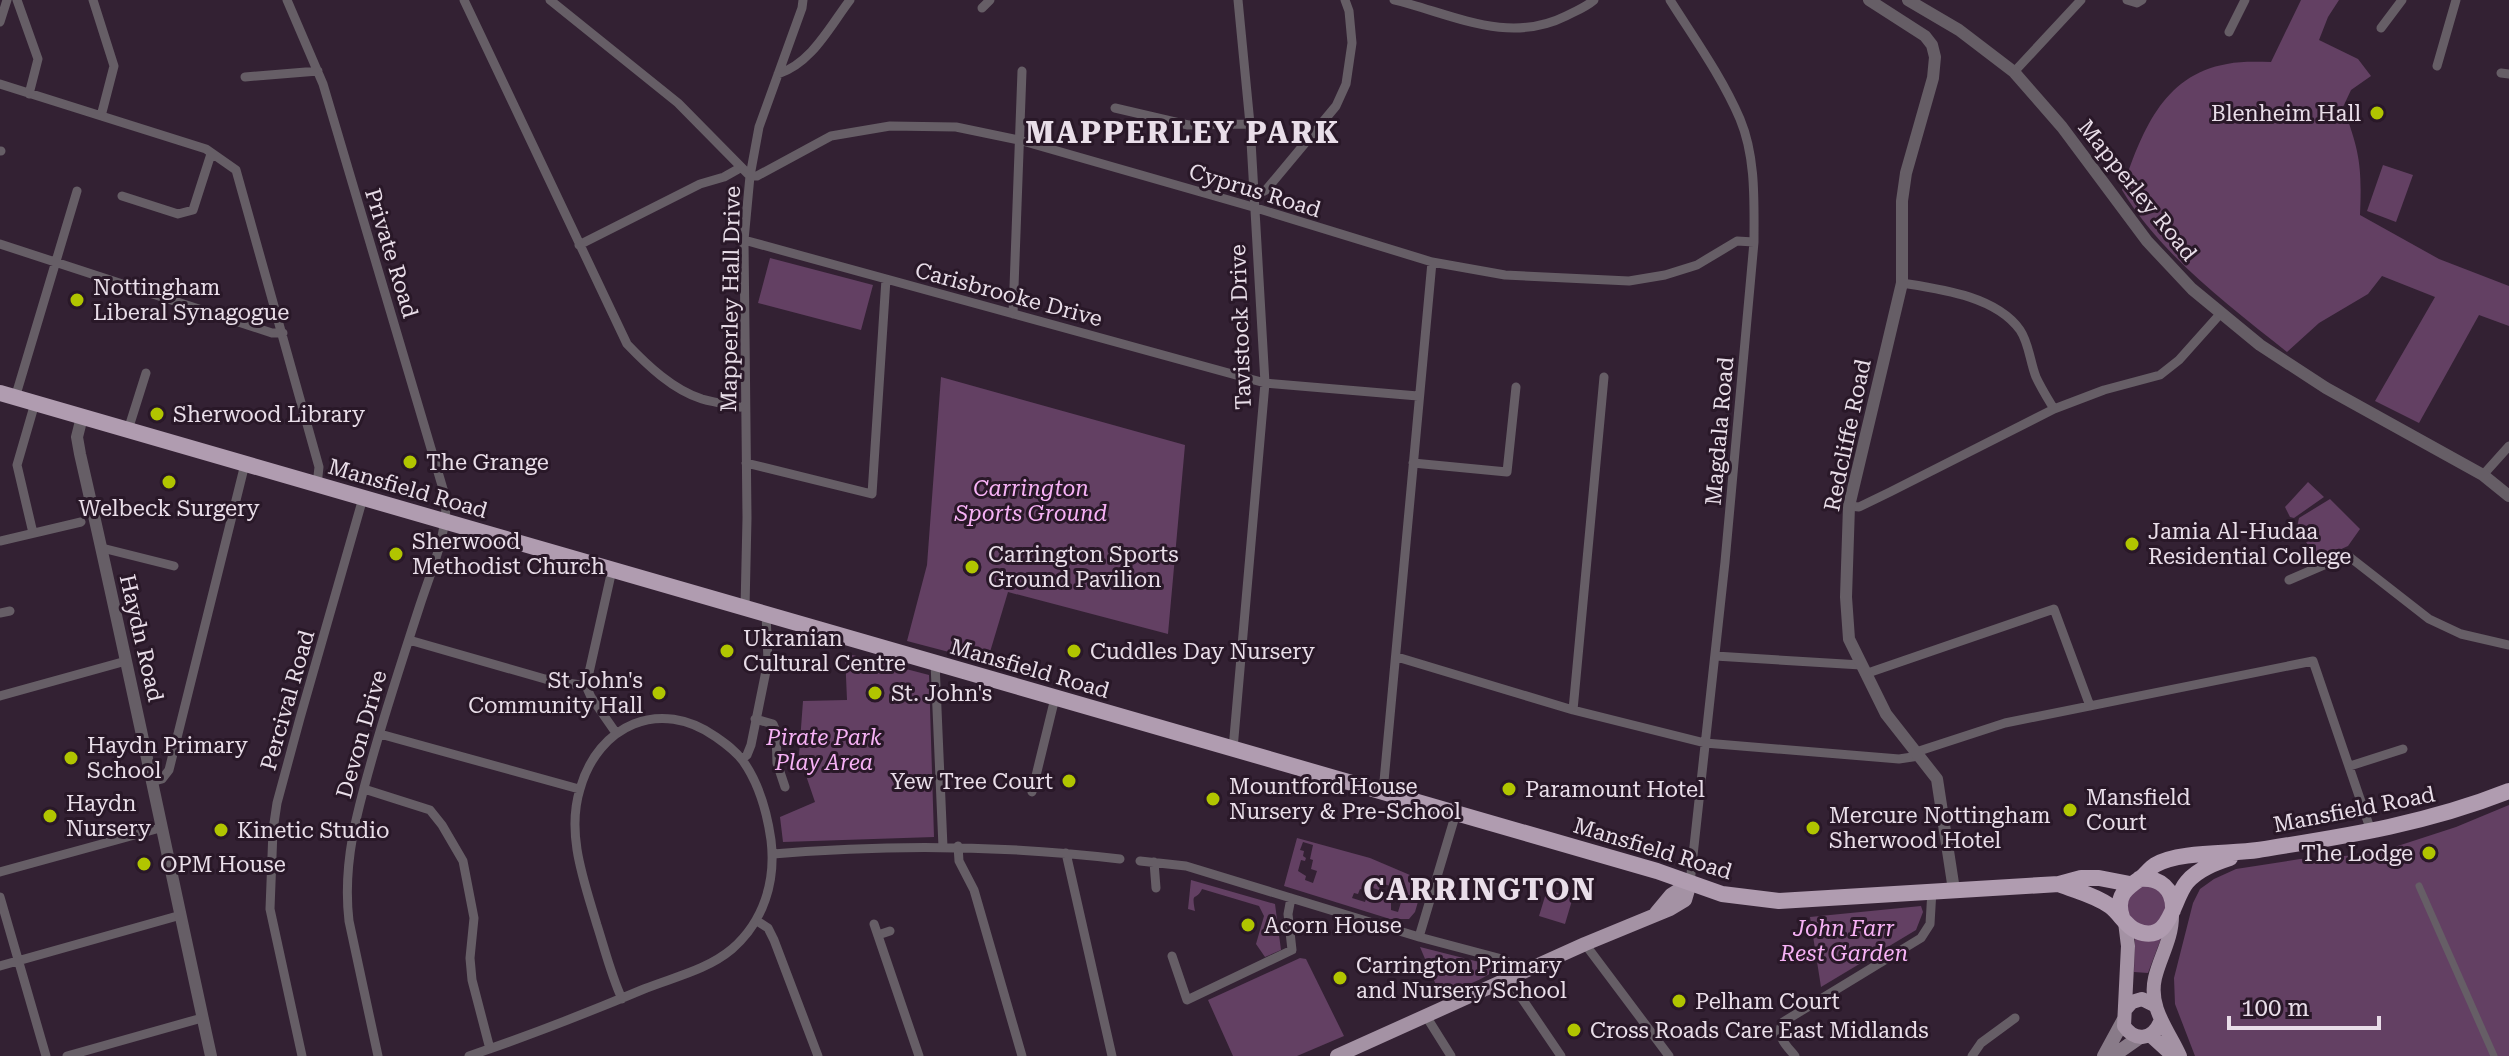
<svg xmlns="http://www.w3.org/2000/svg" width="2509" height="1056" viewBox="0 0 2509 1056" font-family="'Roboto Serif',serif">
<style>
.green{fill:#634063;fill-rule:evenodd}
.lines{fill:none;stroke-linecap:round;stroke-linejoin:round}
.pedestrian{stroke:#665e66;stroke-width:7}
.minor{stroke:#665e66;stroke-width:9}
.tertiary{stroke:#665e66;stroke-width:12}
.secondary{stroke:#897b89;stroke-width:14}
.primary{stroke:#a492a4;stroke-width:14}
.trunk{stroke:#b09cb0;stroke-width:16}
.poi-dot{fill:#b1c500;stroke:#291828;stroke-width:3}
.labels{text-anchor:middle;stroke-width:6;stroke-linejoin:round;paint-order:stroke}
.poi-label{font-size:22px;fill:#e9dee9;stroke:#291828;text-anchor:start}
.street-label{font-size:22px;fill:#e9dee9;stroke:#291828}
.park-label{font-size:22px;font-style:italic;fill:#f7b2f6;stroke:#291828}
.district-label{font-size:30px;font-weight:bold;letter-spacing:2px;fill:#e9dee9;stroke:#291828}
</style>
<rect width="100%" height="100%" fill="#332133"/>
<!-- green -->
<path class="green" d="M 2301,0 L 2339,0 L 2328,17 L 2319,40 L 2358,59 L 2371,76 L 2351,90 L 2343,107 C 2360,152 2362,167 2360,215 L 2439,259 L 2509,286 L 2509,326 L 2479,315 L 2419,423 L 2375,401 L 2435,297 L 2382,276 L 2368,294 L 2319,323 L 2287,352 C 2227,304 2162,256 2122,190 C 2141,134 2162,75 2227,64 C 2242,61 2257,62 2271,62 Z
M 2383,165 L 2413,175 L 2396,222 L 2367,211 Z
M 770,258 L 873,285 L 861,330 L 758,303 Z
M 941,377 L 1185,445 L 1168,634 L 1008,592 L 987,662 L 907,641 L 927,565 Z
M 2308,482 L 2324,497 L 2294,518 L 2290,517 L 2285,507 Z
M 2330,499 L 2360,529 L 2348,546 L 2317,560 L 2297,527 L 2299,518 Z
M 845,653 L 929,675 L 934,837 L 783,842 L 780,817 L 815,802 L 799,755 L 803,701 L 847,700 Z
M 2509,805 L 2509,1056 L 2195,1056 L 2175,1004 L 2174,978 L 2193,903 L 2200,889 L 2214,879 L 2236,869 L 2300,859 L 2373,854 L 2456,827 Z
M 1297,838 L 1370,858 L 1417,878 L 1422,888 L 1415,912 L 1409,919 L 1390,919 L 1284,886 ZM 1303,842 L 1313,845 L 1310,859 L 1313,860 L 1311,869 L 1317,871 L 1313,883 L 1305,880 L 1306,876 L 1298,871 L 1301,860 L 1305,861 L 1306,858 L 1303,856 L 1304,851 L 1300,850 ZM 1381,883 L 1393,887 L 1391,895 L 1402,899 L 1398,912 L 1391,910 L 1391,898 L 1382,895 L 1380,902 L 1367,896 L 1365,902 L 1352,898 L 1354,893 L 1358,894 L 1360,889 L 1369,892 L 1370,887 L 1379,890 Z
M 1191,880 L 1275,904 L 1281,950 L 1265,957 L 1256,944 L 1264,916 L 1259,906 L 1202,889 C 1196,902 1191,890 1195,911 L 1188,909 Z
M 2143,885 L 2162,891 L 2168,905 L 2159,923 L 2146,928 L 2127,917 L 2126,899 Z
M 1547,890 L 1573,897 L 1565,924 L 1539,916 Z
M 1921,906 L 1923,912 L 1916,930 L 1821,987 L 1810,917 Z
M 2162,936 L 2148,973 L 2134,972 L 2135,937 Z
M 1420,947 L 1491,965 L 1499,968 C 1484,978 1452,997 1436,985 Z
M 1300,958 L 1306,959 L 1344,1036 L 1297,1056 L 1233,1056 L 1208,1000 Z"/>
<g class="lines">
<!-- pedestrian -->
<path class="pedestrian" d="M 2419,886 L 2494,1056"/>
<!-- minor -->
<path class="minor" d="M 17,0 L 38,59 L 29,94
M 93,0 L 114,66 L 101,116
M 287,0 L 323,84 L 446,499 C 447,536 431,571 420,605 C 404,654 388,703 374,752 C 358,808 342,862 349,921 L 378,1056
M 464,0 L 627,344 C 647,365 673,390 702,399 C 716,403 731,405 745,408
M 550,0 L 678,103 L 750,176 L 757,176 L 831,136 L 890,126 L 956,127 L 1019,140 L 1253,207 L 1432,262 L 1505,275 L 1629,281 L 1665,275 L 1697,265 L 1737,241 L 1754,242
M 1394,0 C 1452,14 1508,45 1566,16 C 1576,11 1586,7 1594,0
M 1670,0 C 1694,38 1722,77 1740,119 C 1756,157 1754,202 1754,242 L 1725,562 L 1690,883
M 2127,0 L 2137,3 L 2142,0
M 982,8 L 990,0
M 0,22 L 7,0
M 2381,28 L 2402,0
M 2229,32 L 2245,0
M 2437,66 L 2456,0
M 2014,72 L 2081,0
M 2501,73 L 2509,74
M 778,74 C 812,63 830,26 850,0
M 245,77 L 318,71
M 0,84 L 206,149 L 236,170 L 319,467 L 317,485
M 1115,108 L 1188,125 L 1250,124
M 0,151 L 1,151
M 122,196 L 178,214 L 193,210 L 211,154
M 1253,197 L 1266,190 L 1336,106 L 1346,84 L 1352,43 L 1349,11 L 1345,0
M 744,240 L 1265,383 L 1418,396
M 0,244 L 272,333 L 283,333
M 579,245 L 700,184 L 724,177 L 740,168
M 1902,283 C 1940,289 1996,296 2020,330 C 2029,343 2030,362 2036,377 C 2041,388 2048,399 2054,409
M 1013,314 L 1022,71
M 15,398 L 77,191
M 128,430 L 146,373
M 746,463 L 872,494 L 886,279
M 1413,463 L 1507,472 L 1516,387
M 2483,475 L 2509,446
M 1849,506 L 1859,507 L 1890,492 L 2054,409 L 2104,390 L 2160,375 L 2179,360 L 2221,313
M 33,533 L 17,465 L 35,403
M 0,541 L 81,522
M 102,548 L 174,566
M 612,570 L 586,686 L 591,697 L 616,733
M 2289,580 L 2347,555 L 2429,619 L 2461,634 L 2509,645
M 745,608 L 747,518 L 744,240 L 750,176 L 759,127 L 802,8 L 803,0
M 0,613 L 10,611
M 409,640 L 545,679 L 586,686
M 1715,656 L 1861,665
M 1397,657 L 1573,710 L 1705,743 L 1899,759 L 1919,756
M 935,663 L 943,847
M 1865,674 L 2054,609 L 2090,706
M 0,696 L 126,661
M 1573,710 L 1604,377
M 755,719 L 773,724 L 776,731 L 777,763 L 785,787
M 380,734 L 579,789
M 1233,749 L 1265,383 L 1250,124 L 1238,0
M 1916,752 L 2005,723 L 2313,661 L 2371,831
M 742,759 L 747,755 L 751,745 L 768,661 L 766,614
M 2350,766 L 2403,749
M 151,782 L 162,779 L 169,770 L 245,464
M 364,789 L 430,810 L 442,825 L 463,861 L 474,918 L 470,958 L 472,980 L 490,1049
M 1032,792 L 1055,698
M 1383,792 L 1432,262
M 958,846 L 959,861 L 974,890 L 1022,1056
M 1066,853 L 1112,1056
M 773,854 C 889,844 1004,845 1120,859
M 1140,861 L 1186,866 L 1419,937 L 1502,959 L 1510,963 L 1519,974
M 1154,862 L 1156,888
M 0,872 L 160,828
M 0,897 L 46,1056
M 757,921 L 768,928 L 774,940 L 818,1056
M 874,924 L 919,1056
M 878,935 L 890,931
M 1419,937 L 1456,813
M 1585,944 L 1669,1056
M 1172,956 L 1187,1000 L 1292,950 L 1288,914 L 1291,898
M 0,966 L 181,915
M 1508,978 L 1561,1056
M 1426,1016 L 1451,1056
M 67,1056 L 202,1018
M 302,1056 L 270,909 L 273,830 L 277,803 L 300,718 L 363,498
M 469,1056 C 528,1036 587,1013 644,989 C 674,977 707,970 732,949 C 764,921 776,881 771,840 C 767,812 760,785 743,761 C 736,751 726,744 716,737 C 660,697 598,725 580,789 C 566,834 584,881 597,925 C 605,950 611,975 622,999
M 1795,1056 C 1786,1045 1775,1036 1783,1022 L 1921,938 L 1930,924 L 1932,890
M 1972,1056 L 1981,1043 L 2015,1018"/>
<!-- tertiary -->
<path class="tertiary" d="M 1869,0 L 1925,36 L 1932,45 L 1935,57 L 1933,78 L 1906,173 L 1902,201 L 1902,283 L 1849,506 L 1846,597 L 1849,639 L 1886,714 L 1937,779 L 1954,890
M 1908,0 L 1959,30 L 2014,72 L 2062,127 L 2147,241 L 2192,289 L 2260,345 L 2326,388 L 2483,475 L 2509,496
M 82,417 L 77,437 L 80,454 C 126,654 167,855 211,1056"/>
<!-- secondary -->
<path class="secondary" d="M 2104,1056 L 2123,1021
M 2113,1056 L 2140,1037"/>
<!-- primary -->
<path class="primary" d="M 1656,913 L 1671,895 L 1690,883
M 2172,916 C 2172,939 2160,957 2155,978 C 2148,1008 2169,1031 2180,1056
M 2125,922 L 2128,946 L 2124,1026 C 2135,1042 2152,1040 2160,1022
M 2125,1010 L 2132,1002 L 2142,999 L 2156,1006
M 2150,1035 L 2173,1056
M 1337,1056 L 1585,944 L 1670,909 L 1685,900 L 1690,883"/>
<!-- trunk -->
<path class="trunk" d="M 0,393 L 1657,871 L 1722,894 L 1779,901 L 2059,884 L 2081,878 L 2099,878 L 2130,884
M 2139,879 C 2160,877 2174,889 2173,910
M 2059,884 C 2076,891 2095,895 2110,906 C 2120,913 2125,926 2137,931 C 2171,945 2172,899 2187,882 C 2198,869 2215,863 2230,858
M 2122,917 C 2115,896 2126,888 2141,878 C 2146,874 2150,868 2155,865 C 2178,851 2231,854 2258,850 C 2346,836 2426,824 2509,791"/>
</g>
<!-- markers -->
<g class="poi-dot">
<circle cx="2377" cy="113" r="8"/>
<circle cx="77" cy="300" r="8"/>
<circle cx="157" cy="414" r="8"/>
<circle cx="410" cy="462" r="8"/>
<circle cx="169" cy="482" r="8"/>
<circle cx="2132" cy="544" r="8"/>
<circle cx="396" cy="554" r="8"/>
<circle cx="972" cy="567" r="8"/>
<circle cx="727" cy="651" r="8"/>
<circle cx="1074" cy="651" r="8"/>
<circle cx="659" cy="693" r="8"/>
<circle cx="875" cy="693" r="8"/>
<circle cx="71" cy="758" r="8"/>
<circle cx="1069" cy="781" r="8"/>
<circle cx="1509" cy="789" r="8"/>
<circle cx="1213" cy="799" r="8"/>
<circle cx="2070" cy="810" r="8"/>
<circle cx="50" cy="816" r="8"/>
<circle cx="1813" cy="828" r="8"/>
<circle cx="221" cy="830" r="8"/>
<circle cx="2429" cy="853" r="8"/>
<circle cx="144" cy="864" r="8"/>
<circle cx="1248" cy="925" r="8"/>
<circle cx="1340" cy="978" r="8"/>
<circle cx="1679" cy="1001" r="8"/>
<circle cx="1574" cy="1030" r="8"/>
</g>
<g class="labels">
<!-- poi labels -->
<g class="poi-label">
<text x="2361" y="121" text-anchor="end">Blenheim Hall</text>
<text x="93" y="295">Nottingham<tspan x="93" dy="25">Liberal Synagogue</tspan></text>
<text x="173" y="422">Sherwood Library</text>
<text x="426" y="470">The Grange</text>
<text x="169" y="516" text-anchor="middle">Welbeck Surgery</text>
<text x="2148" y="539">Jamia Al-Hudaa<tspan x="2148" dy="25">Residential College</tspan></text>
<text x="412" y="549">Sherwood<tspan x="412" dy="25">Methodist Church</tspan></text>
<text x="988" y="562">Carrington Sports<tspan x="988" dy="25">Ground Pavilion</tspan></text>
<text x="743" y="646">Ukranian<tspan x="743" dy="25">Cultural Centre</tspan></text>
<text x="1090" y="659">Cuddles Day Nursery</text>
<text x="643" y="688" text-anchor="end">St John's<tspan x="643" dy="25">Community Hall</tspan></text>
<text x="891" y="701">St. John's</text>
<text x="87" y="753">Haydn Primary<tspan x="87" dy="25">School</tspan></text>
<text x="1053" y="789" text-anchor="end">Yew Tree Court</text>
<text x="1229" y="794">Mountford House<tspan x="1229" dy="25">Nursery &amp; Pre-School</tspan></text>
<text x="1525" y="797">Paramount Hotel</text>
<text x="2086" y="805">Mansfield<tspan x="2086" dy="25">Court</tspan></text>
<text x="66" y="811">Haydn<tspan x="66" dy="25">Nursery</tspan></text>
<text x="1829" y="823">Mercure Nottingham<tspan x="1829" dy="25">Sherwood Hotel</tspan></text>
<text x="237" y="838">Kinetic Studio</text>
<text x="2413" y="861" text-anchor="end">The Lodge</text>
<text x="160" y="872">OPM House</text>
<text x="1264" y="933">Acorn House</text>
<text x="1356" y="973">Carrington Primary<tspan x="1356" dy="25">and Nursery School</tspan></text>
<text x="1695" y="1009">Pelham Court</text>
<text x="1590" y="1038">Cross Roads Care East Midlands</text>
</g>
<!-- street labels -->
<g class="street-label">
<text transform="translate(1255 190) rotate(17)" y="8">Cyprus Road</text>
<text transform="translate(2138 190) rotate(51)" y="8">Mapperley Road</text>
<text transform="translate(392 253) rotate(73)" y="8">Private Road</text>
<text transform="translate(1009 294) rotate(15)" y="8">Carisbrooke Drive</text>
<text transform="translate(730 299) rotate(-89)" y="8">Mapperley Hall Drive</text>
<text transform="translate(1240 327) rotate(-92)" y="8">Tavistock Drive</text>
<text transform="translate(1719 431) rotate(-85)" y="8">Magdala Road</text>
<text transform="translate(1847 435) rotate(-78)" y="8">Redcliffe Road</text>
<text transform="translate(408 488) rotate(16)" y="8">Mansfield Road</text>
<text transform="translate(142 638) rotate(77)" y="8">Haydn Road</text>
<text transform="translate(1030 668) rotate(16)" y="8">Mansfield Road</text>
<text transform="translate(287 700) rotate(-74)" y="8">Percival Road</text>
<text transform="translate(361 734) rotate(-74)" y="8">Devon Drive</text>
<text transform="translate(2354 809) rotate(-11)" y="8">Mansfield Road</text>
<text transform="translate(1653 848) rotate(17)" y="8">Mansfield Road</text>
</g>
<!-- park labels -->
<g class="park-label">
<text x="1031" y="496">Carrington<tspan x="1031" dy="25">Sports Ground</tspan></text>
<text x="824" y="745">Pirate Park<tspan x="824" dy="25">Play Area</tspan></text>
<text x="1844" y="936">John Farr<tspan x="1844" dy="25">Rest Garden</tspan></text>
</g>
<!-- district labels -->
<g class="district-label">
<text x="1183" y="143">MAPPERLEY PARK</text>
<text x="1480" y="900">CARRINGTON</text>
</g>
</g>
<!-- scale -->
<path d="M2229 1016v12h150v-12" fill="none" stroke="#e9dee9" stroke-width="4"/>
<text x="2241" y="1016" font-size="24" fill="#e9dee9" stroke="#291828" stroke-width="6" paint-order="stroke">100 m</text>
</svg>
